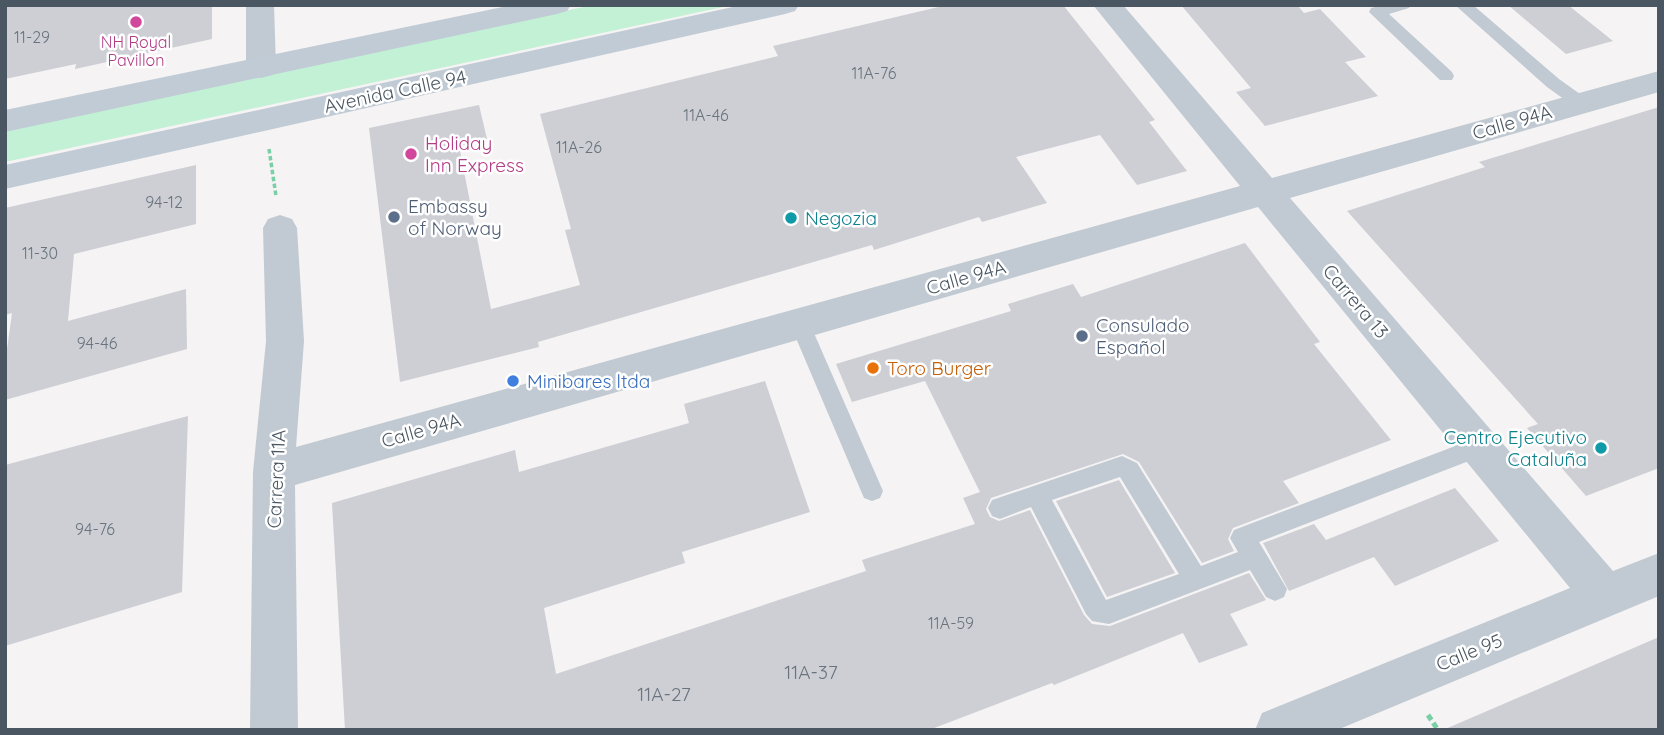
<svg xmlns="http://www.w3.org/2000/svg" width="1664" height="735" viewBox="0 0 1664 735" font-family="Quicksand,sans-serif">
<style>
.green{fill:#c3f1d5}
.building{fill:#cdcfd5}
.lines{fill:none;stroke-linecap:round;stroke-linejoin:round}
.path-far1{stroke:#7ad0a6;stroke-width:3.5;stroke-dasharray:4.5 2.5;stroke-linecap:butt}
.path{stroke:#7ad0a6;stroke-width:5;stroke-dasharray:6 3.5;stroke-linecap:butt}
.service{fill:#c1cad2;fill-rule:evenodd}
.minor{fill:#c1cad2;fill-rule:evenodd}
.secondary{fill:#c1cbd6;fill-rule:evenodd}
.hotel-dot{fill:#d1479c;stroke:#fff;stroke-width:2.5}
.service-dot{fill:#5c6f8a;stroke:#fff;stroke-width:2.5}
.culture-dot{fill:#0f9aa8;stroke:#fff;stroke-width:2.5}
.food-dot{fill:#e8710a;stroke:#fff;stroke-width:2.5}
.shop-dot{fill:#3f7fe0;stroke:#fff;stroke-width:2.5}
.labels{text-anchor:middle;stroke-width:5;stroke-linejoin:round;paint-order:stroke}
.number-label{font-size:16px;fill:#6b747e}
.far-hotel-label{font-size:16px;fill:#b23c85;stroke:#fff}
.street-label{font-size:19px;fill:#4a5661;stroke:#fff}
.hotel-label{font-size:19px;fill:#b23c85;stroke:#fff;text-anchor:start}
.service-label{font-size:19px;fill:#4e5e75;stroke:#fff;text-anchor:start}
.culture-label{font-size:19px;fill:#0d838f;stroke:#fff;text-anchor:start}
.food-label{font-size:19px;fill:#c56008;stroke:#fff;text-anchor:start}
.shop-label{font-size:19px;fill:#366cbe;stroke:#fff;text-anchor:start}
.near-number-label{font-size:19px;fill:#6b747e}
</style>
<rect width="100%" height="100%" fill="#f5f3f3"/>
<!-- green -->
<path class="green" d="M 593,5 L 732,5 L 5,162 L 5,129 Z"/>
<!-- building -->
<path class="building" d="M 5,5 L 212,5 L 212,39 L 75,69 L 76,64 L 5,79 Z
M 947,5 L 1063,5 L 1155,120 L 1149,122 L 1187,171 L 1137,185 L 1100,135 L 1016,157 L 1047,203 L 982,222 L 979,217 L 874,250 L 872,245 L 538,342 L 539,347 L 400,382 L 369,128 L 479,105 L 487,139 L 459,146 L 491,309 L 580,285 L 565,230 L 571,229 L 540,114 L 778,56 L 773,46 Z
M 1181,5 L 1297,5 L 1304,13 L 1320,9 L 1366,57 L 1345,62 L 1378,96 L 1265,126 L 1236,92 L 1251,88 Z
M 1508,5 L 1568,5 L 1613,41 L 1566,54 Z
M 1659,107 L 1659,468 L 1586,496 L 1527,428 L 1538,424 L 1347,211 L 1485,167 L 1479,162 Z
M 196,165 L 196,224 L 74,254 L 68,321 L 186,289 L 187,349 L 5,400 L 5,364 L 12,313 L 5,315 L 5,208 Z
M 1245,243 L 1320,342 L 1314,344 L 1391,440 L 1283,481 L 1299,503 L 1233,528 L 1228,539 L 1234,551 L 1202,563 L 1139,462 L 1123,454 L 991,498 L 986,509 L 990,517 L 999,521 L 1030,510 L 1084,615 L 1092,624 L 1110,626 L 1249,573 L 1266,600 L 1230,614 L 1248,645 L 1199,663 L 1183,633 L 1054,685 L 1052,683 L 929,730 L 345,730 L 332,503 L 515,450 L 519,472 L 689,423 L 684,404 L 765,381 L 810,512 L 682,552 L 685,563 L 544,608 L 556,674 L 866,571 L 862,560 L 975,524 L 963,498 L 980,492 L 925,381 L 852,402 L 836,364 L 1011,311 L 1008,304 L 1073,284 L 1081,297 Z
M 188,416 L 182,592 L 5,646 L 5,465 Z
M 1119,480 L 1175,573 L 1107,597 L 1056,501 Z
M 1455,488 L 1499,541 L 1395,586 L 1374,557 L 1289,591 L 1263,543 L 1314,524 L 1326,540 Z
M 1659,637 L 1659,730 L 1443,730 Z"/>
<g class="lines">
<!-- path-far1 -->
<path class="path-far1" d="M 269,149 L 276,196"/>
<!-- path -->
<path class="path" d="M 1428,715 L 1438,730"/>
<!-- service -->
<path class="service" d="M 1384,5 L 1411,5 L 1409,8 L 1389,14 L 1452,72 L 1454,76 L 1452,80 L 1440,80 L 1369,12 L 1371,8 Z
M 1455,5 L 1473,5 L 1559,79 L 1587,99 L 1590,103 L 1587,107 L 1575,107 L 1547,87 Z
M 800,316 L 807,318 L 810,324 L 883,491 L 880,498 L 872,501 L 864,498 L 861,491 L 790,324 L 793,318 Z
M 1479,437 L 1487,440 L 1490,447 L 1487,454 L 1259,542 L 1287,589 L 1284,597 L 1275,601 L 1266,597 L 1250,570 L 1109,624 L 1092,621 L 1086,614 L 1031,507 L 1000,519 L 992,516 L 988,508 L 992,500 L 1122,456 L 1137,463 L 1201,566 L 1238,552 L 1230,538 L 1234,530 ZM 1120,477 L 1179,574 L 1106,600 L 1052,500 Z"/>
<!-- minor -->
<path class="minor" d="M 246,5 L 274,5 L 276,68 L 272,75 L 261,78 L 250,75 L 246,68 Z
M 1093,5 L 1123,5 L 1272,178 L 1659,71 L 1659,92 L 1290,198 L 1613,571 L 1659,553 L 1659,596 L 1337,730 L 1255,730 L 1262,713 L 1570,588 L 1258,207 L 295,485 L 298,730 L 250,730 L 253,472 L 266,341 L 263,228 L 268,219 L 280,215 L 292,219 L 297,228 L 304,341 L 296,447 L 1240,186 Z"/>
<!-- secondary -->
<path class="secondary" d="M 512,5 L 571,5 L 567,11 L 557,14 L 5,132 L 5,110 Z
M 742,5 L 799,5 L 795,11 L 785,14 L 5,189 L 5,165 Z"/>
</g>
<!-- markers -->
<g class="hotel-dot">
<circle cx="136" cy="22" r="7"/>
<circle cx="411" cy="154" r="7"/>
</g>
<g class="service-dot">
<circle cx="394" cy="217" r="7"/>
<circle cx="1082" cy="336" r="7"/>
</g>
<g class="culture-dot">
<circle cx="791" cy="218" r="7"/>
<circle cx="1601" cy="448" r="7"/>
</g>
<circle class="food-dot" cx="873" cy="368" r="7"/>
<circle class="shop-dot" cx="513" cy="381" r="7"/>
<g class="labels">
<!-- number labels -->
<g class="number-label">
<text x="32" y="43">11-29</text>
<text x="874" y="79">11A-76</text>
<text x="706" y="121">11A-46</text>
<text x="579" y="153">11A-26</text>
<text x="164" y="208">94-12</text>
<text x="40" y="259">11-30</text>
<text x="97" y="349">94-46</text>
<text x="95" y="535">94-76</text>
<text x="951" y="629">11A-59</text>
</g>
<!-- far-hotel labels -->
<g class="far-hotel-label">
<text x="136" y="48">NH Royal<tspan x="136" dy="18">Pavillon</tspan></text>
</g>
<!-- street labels -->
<g class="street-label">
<text transform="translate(395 91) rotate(-12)" y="7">Avenida Calle 94</text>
<text transform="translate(1512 122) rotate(-16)" y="7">Calle 94A</text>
<text transform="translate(966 277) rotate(-16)" y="7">Calle 94A</text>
<text transform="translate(1356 301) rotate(50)" y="7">Carrera 13</text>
<text transform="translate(421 430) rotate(-16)" y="7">Calle 94A</text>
<text transform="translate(276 479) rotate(-87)" y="7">Carrera 11A</text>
<text transform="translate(1469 652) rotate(-22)" y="7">Calle 95</text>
</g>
<!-- hotel labels -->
<g class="hotel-label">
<text x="425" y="150">Holiday<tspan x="425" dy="22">Inn Express</tspan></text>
</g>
<!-- service labels -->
<g class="service-label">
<text x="408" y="213">Embassy<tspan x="408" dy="22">of Norway</tspan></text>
<text x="1096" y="332">Consulado<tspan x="1096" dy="22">Español</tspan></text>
</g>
<!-- culture labels -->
<g class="culture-label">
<text x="805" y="225">Negozia</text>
<text x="1587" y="444" text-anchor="end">Centro Ejecutivo<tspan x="1587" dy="22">Cataluña</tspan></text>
</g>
<!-- food labels -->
<g class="food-label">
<text x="887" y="375">Toro Burger</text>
</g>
<!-- shop labels -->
<g class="shop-label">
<text x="527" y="388">Minibares ltda</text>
</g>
<!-- near-number labels -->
<g class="near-number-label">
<text x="811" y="679">11A-37</text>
<text x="664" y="701">11A-27</text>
</g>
</g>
<!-- border -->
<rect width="1664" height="735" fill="none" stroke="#4a5661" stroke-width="14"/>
</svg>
